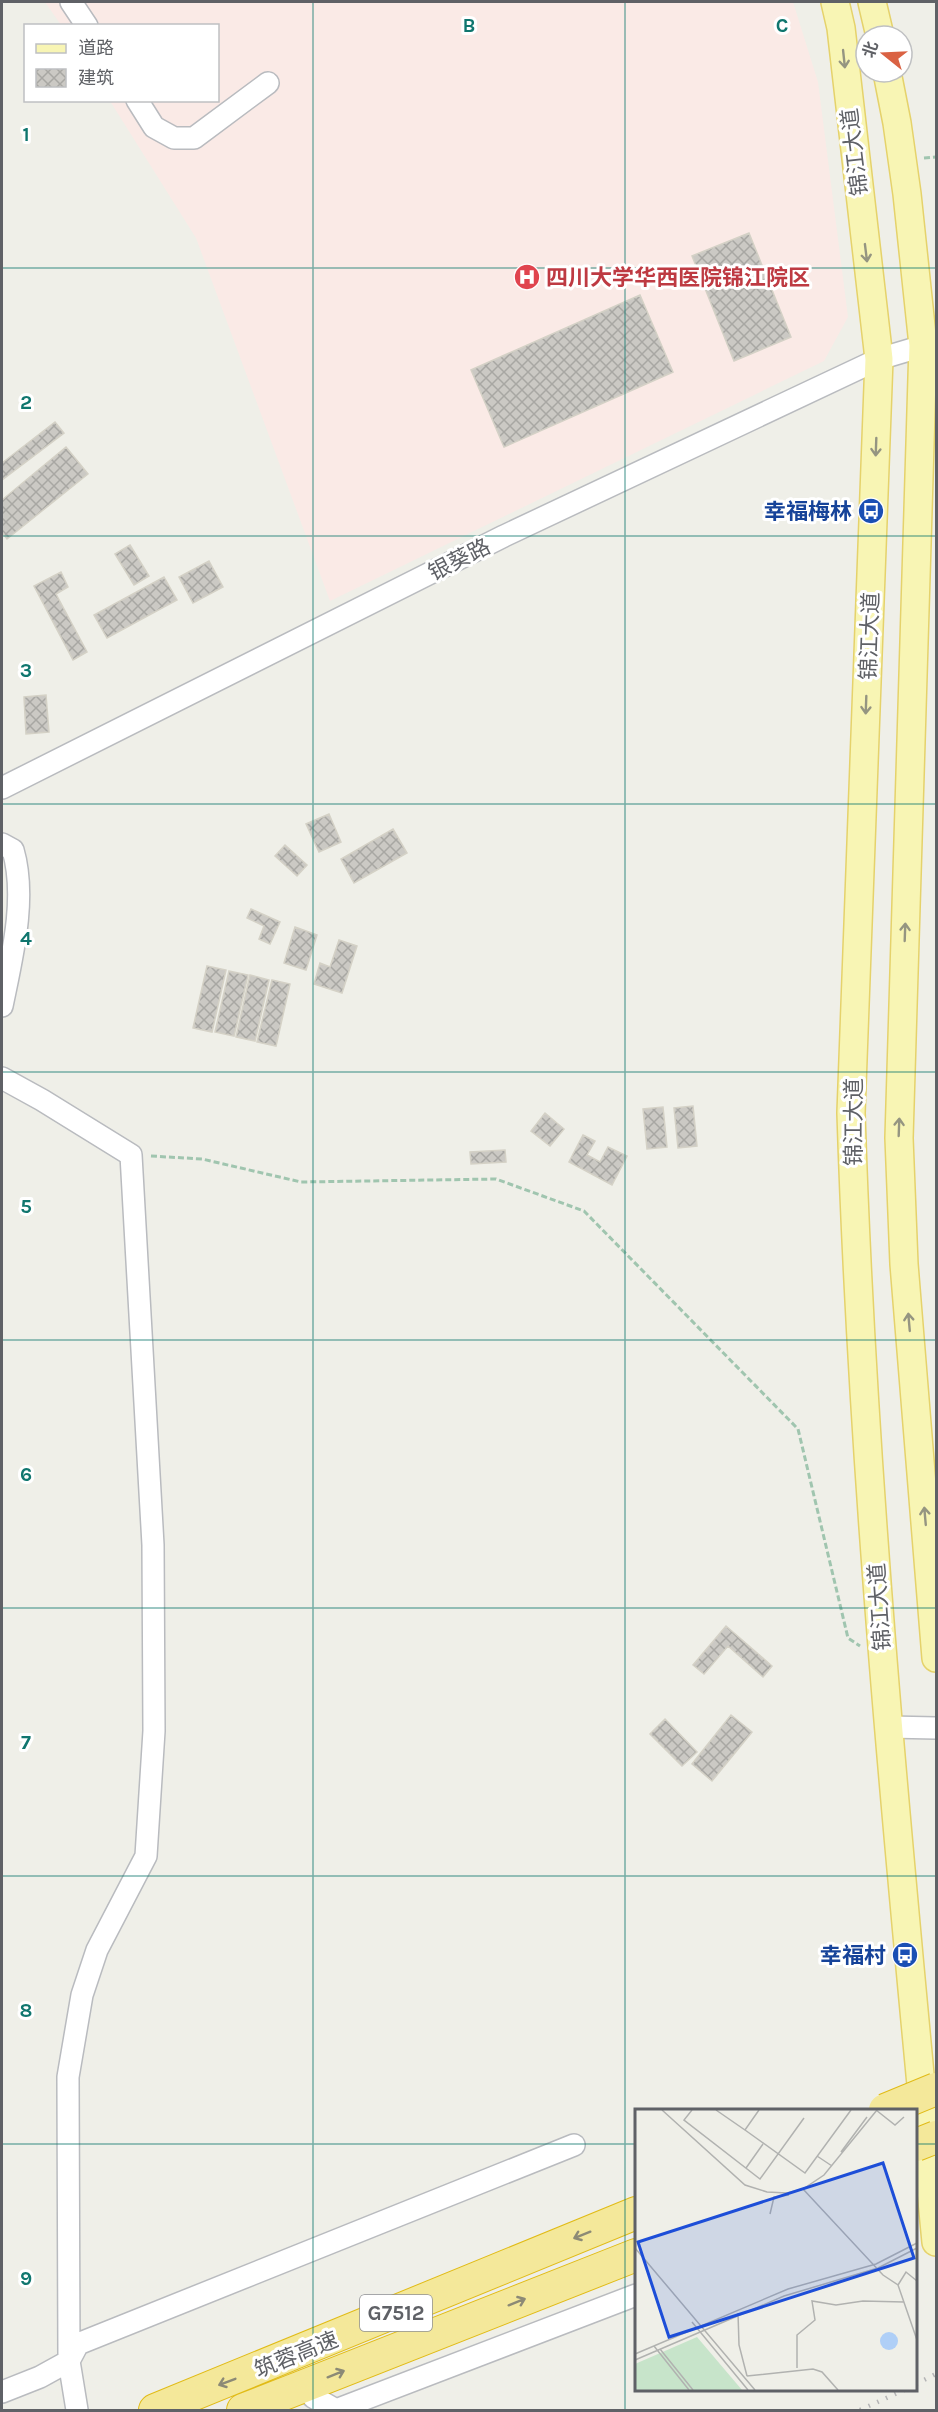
<svg xmlns="http://www.w3.org/2000/svg" width="938" height="2412" viewBox="0 0 938 2412" font-family="Karla,'Noto Sans SC',sans-serif">
<style>
.medical{fill:#faeae6}
.building{fill:url(#building-cross-hatch);stroke:#d4d1c6;stroke-width:1.5}
.lines{fill:none;stroke-linecap:round;stroke-linejoin:round}
.minor-casing{stroke:#b9bbbf;stroke-width:24}
.major-casing{stroke:#e5d26b;stroke-width:30}
.highway-casing{stroke:#e1bb16;stroke-width:34}
.path{stroke:#a0c5af;stroke-width:3;stroke-dasharray:6 3;stroke-linecap:butt}
.minor{stroke:#fff;stroke-width:21}
.major{stroke:#f8f5b4;stroke-width:27}
.highway{stroke:#f4e89a;stroke-width:32}
.rail{stroke:#b5b5b6;stroke-width:4.5;stroke-dasharray:1.5 8;stroke-linecap:butt}
.highway-bridge-casing{stroke:#e1bb16;stroke-width:34;stroke-linecap:butt}
.highway-bridge{stroke:#f4e89a;stroke-width:32}
.oneway{stroke:#959581}
.oneway2{stroke:#8c8a76}
.grid{fill:none;stroke:#0f766e;stroke-width:1.5;stroke-opacity:0.55}
.labels{text-anchor:middle;stroke-width:6;stroke-linejoin:round;paint-order:stroke}
.shield{fill:#fff;stroke:#8f9094;stroke-width:1.5}
.shield-label{font-size:21px;font-weight:bold;fill:#5f6166}
.street-label{font-size:22px;fill:#5f6166;stroke:#fff}
.health-label{font-size:22px;font-weight:bold;fill:#be3a42;stroke:#fff;text-anchor:start}
.transit-label{font-size:22px;font-weight:bold;fill:#164399;stroke:#fff;text-anchor:end}
.inset-road{fill:none;stroke:#b1b2b0;stroke-width:1.5}
.view{fill:#1d4ed8;fill-opacity:0.15;stroke:#1d4ed8;stroke-width:3}
.inset-edge{fill:none;stroke:#5f6166;stroke-width:3}
.grid-label{font-size:20px;text-anchor:middle;font-weight:bold;fill:#0f766e;stroke:#fff;stroke-width:6;stroke-linejoin:round;paint-order:stroke}
</style>
<defs>
<pattern id="building-cross-hatch" width="8" height="8" patternUnits="userSpaceOnUse" patternTransform="scale(1.5)"><rect width="8" height="8" fill="#cbc9c4"/><path d="M0 0l8 8M0 8l8-8" fill="none" stroke="#a8a7a3"/></pattern>
</defs>
<rect width="100%" height="100%" fill="#efefe8"/>
<!-- medical -->
<path class="medical" d="M 45,2 L 793,2 L 818,82 L 848,317 L 824,361 L 330,601 L 196,238 L 110,101 L 218,100 L 218,26 L 61,25 Z"/>
<!-- building -->
<path class="building" d="M 749,233 L 791,337 L 734,361 L 692,256 Z
M 640,295 L 673,372 L 504,447 L 471,370 Z
M 55,422 L 64,433 L 2,480 L 2,463 Z
M 66,447 L 88,474 L 7,539 L 2,532 L 2,500 Z
M 130,545 L 149,576 L 134,585 L 115,554 Z
M 209,561 L 223,587 L 193,603 L 179,577 Z
M 61,572 L 68,587 L 56,594 L 87,652 L 73,660 L 34,586 Z
M 164,577 L 177,600 L 107,638 L 94,615 Z
M 46,695 L 49,732 L 26,734 L 24,697 Z
M 329,814 L 341,842 L 319,852 L 306,824 Z
M 393,829 L 407,853 L 354,883 L 341,859 Z
M 285,845 L 307,865 L 297,876 L 275,856 Z
M 251,909 L 280,922 L 270,944 L 259,939 L 264,926 L 247,918 Z
M 295,927 L 317,935 L 306,970 L 284,963 Z
M 339,940 L 357,946 L 342,993 L 314,984 L 320,963 L 330,967 Z
M 207,966 L 226,970 L 212,1032 L 193,1028 Z
M 229,971 L 248,975 L 234,1036 L 215,1032 Z
M 250,975 L 269,980 L 255,1041 L 236,1037 Z
M 272,980 L 290,984 L 276,1046 L 257,1042 Z
M 693,1106 L 697,1146 L 678,1148 L 674,1108 Z
M 663,1107 L 667,1147 L 647,1149 L 643,1109 Z
M 545,1113 L 564,1129 L 550,1146 L 531,1131 Z
M 583,1135 L 595,1141 L 587,1155 L 600,1162 L 608,1147 L 627,1156 L 612,1185 L 569,1162 Z
M 505,1150 L 506,1162 L 471,1164 L 470,1152 Z
M 726,1626 L 772,1666 L 763,1677 L 728,1646 L 704,1674 L 693,1665 Z
M 731,1715 L 752,1732 L 712,1781 L 692,1764 Z
M 665,1719 L 697,1752 L 682,1766 L 650,1734 Z"/>
<g class="lines">
<!-- minor casing -->
<g class="minor-casing">
<path id="minor" d="M 71,2 L 87,26
M 137,100 L 154,127 L 174,138 L 194,138 L 268,83
M 2,788 L 504,536 L 879,359 L 936,342
M 2,844 L 13,850 C 27,898 12,957 2,1006
M 2,1078 L 42,1100 L 131,1155 L 153,1545 L 154,1731 L 146,1856 L 97,1950 L 82,1995 L 68,2077 L 69,2361 L 77,2410
M 889,1727 L 936,1728
M 2,2392 L 40,2377 L 69,2361 L 78,2344 L 574,2145
M 313,2397 L 336,2410 L 636,2295"/>
</g>
<!-- major casing -->
<g class="major-casing">
<path id="major" d="M 835,2 L 841,28 L 879,359 L 851,1113 C 863,1490 900,1867 936,2242
M 872,2 L 880,36
M 887,72 L 897,123 L 907,194 L 923,345 L 899,1138 L 904,1264 L 936,1658"/>
</g>
<!-- highway casing -->
<g class="highway-casing">
<path id="highway" d="M 155,2410 L 636,2213
M 243,2410 L 636,2255"/>
</g>
<!-- path -->
<path class="path" d="M 924,158 L 936,157
M 151,1156 L 202,1159 L 301,1182 L 496,1179 L 584,1211 L 798,1429 L 848,1638 L 860,1646"/>
<!-- minor -->
<use href="#minor" class="minor"/>
<!-- major -->
<use href="#major" class="major"/>
<!-- highway -->
<use href="#highway" class="highway"/>
<!-- rail -->
<path class="rail" d="M 916,2384 L 936,2374
M 860,2410 L 904,2390"/>
<!-- highway-bridge casing -->
<g class="highway-bridge-casing">
<path id="highway-bridge" d="M 885,2110 L 936,2089
M 916,2145 L 936,2137"/>
</g>
<!-- highway-bridge -->
<use href="#highway-bridge" class="highway-bridge"/>
</g>
<!-- one-way arrows -->
<defs><path id="oneway-shaft" d="M-6 0H5M1.5-3L5.5 0L1.5 3" fill="none" stroke-width="1.6" stroke-linecap="round" stroke-linejoin="round" transform="scale(1.5)"/></defs>
<g class="oneway">
<use href="#oneway-shaft" transform="translate(844 59) rotate(84)"/>
<use href="#oneway-shaft" transform="translate(866 253) rotate(83)"/>
<use href="#oneway-shaft" transform="translate(876 447) rotate(92)"/>
<use href="#oneway-shaft" transform="translate(866 705) rotate(92)"/>
<use href="#oneway-shaft" transform="translate(905 932) rotate(-88)"/>
<use href="#oneway-shaft" transform="translate(899 1127) rotate(-88)"/>
<use href="#oneway-shaft" transform="translate(909 1322) rotate(-95)"/>
<use href="#oneway-shaft" transform="translate(925 1516) rotate(-95)"/>
</g>
<g class="oneway2">
<use href="#oneway-shaft" transform="translate(582 2235) rotate(158)"/>
<use href="#oneway-shaft" transform="translate(517 2302) rotate(-22)"/>
<use href="#oneway-shaft" transform="translate(336 2374) rotate(-22)"/>
<use href="#oneway-shaft" transform="translate(227 2382) rotate(159)"/>
</g>
<!-- grid -->
<path class="grid" d="M 313,2 L 313,2410M 625,2 L 625,2410M 2,268 L 936,268M 2,536 L 936,536M 2,804 L 936,804M 2,1072 L 936,1072M 2,1340 L 936,1340M 2,1608 L 936,1608M 2,1876 L 936,1876M 2,2144 L 636,2144M 916,2144 L 936,2144"/>
<!-- icons -->
<defs>
<g id="hospital-disc" transform="scale(1.35)"><circle r="9.5" fill="#e0444e" stroke="#fff"/><path d="M-5-5h3v3.5h4V-5h3V5h-3V1.5h-4V5h-3Z" fill="#fff"/></g>
<g id="bus-disc" transform="scale(1.35)"><circle r="9.5" fill="#1a4fb4" stroke="#fff"/><path d="M-5-6H5V4H4V6H2V4H-2V6H-4V4H-5ZM-3.5-4V0h7V-4ZM-3.5 1.2v1.5H-2V1.2ZM2 1.2v1.5H3.5V1.2Z" fill="#fff"/></g>
</defs>
<g fill-rule="evenodd">
<use href="#hospital-disc" x="527" y="277"/>
<use href="#bus-disc" x="871" y="511"/>
<use href="#bus-disc" x="905" y="1955"/>
</g>
<g class="labels">
<!-- shield labels -->
<rect class="shield" x="360" y="2295" width="72" height="36" rx="4.5"/>
<g class="shield-label">
<text x="396" y="2320">G7512</text>
</g>
<!-- street labels -->
<g class="street-label">
<text transform="translate(854 152) rotate(-97)" y="8">锦江大道</text>
<text transform="translate(459 559) rotate(-27)" y="8">银葵路</text>
<text transform="translate(869 636) rotate(-88)" y="8">锦江大道</text>
<text transform="translate(853 1122) rotate(-90)" y="8">锦江大道</text>
<text transform="translate(879 1607) rotate(-94)" y="8">锦江大道</text>
<text transform="translate(296 2354) rotate(-22)" y="8">筑蓉高速</text>
</g>
<!-- health labels -->
<g class="health-label">
<text x="546" y="285">四川大学华西医院锦江院区</text>
</g>
<!-- transit labels -->
<g class="transit-label">
<text x="852" y="519">幸福梅林</text>
<text x="886" y="1963">幸福村</text>
</g>
</g>
<!-- overview -->
<g transform="translate(635 2109)">
<rect width="282" height="282" fill="#efefe8"/>
<path d="M 62,228 L 107,281 L 0,281 L 0,255 Z" fill="#c7e4ca"/>
<path d="M245 232a9 9 0 1 1 18 0a9 9 0 1 1-18 0Z" fill="#afcff7"/>
<path class="inset-road" d="M 27,1 L 110,76 L 132,83 L 152,84 L 168,80 L 189,66 L 242,1M 57,1 L 49,11 L 125,70 L 169,9M 81,1 L 110,21 L 124,1M 241,1 L 260,16 L 269,8M 110,21 L 170,64 L 216,1M 206,43 L 232,8M 182,47 L 197,57M 111,59 L 128,35M 168,80 L 248,166 L 263,176 L 282,231M 135,105 L 139,88 L 154,86M 0,139 L 120,281M 263,176 L 271,163 L 282,172M 103,204 L 104,236 L 112,267M 57,213 L 113,281M 19,237 L 54,281M 25,240 L 58,281M 0,245 L 153,180 L 241,155 L 282,134M 0,251 L 149,187 L 243,159 L 282,139M 162,259 L 162,226 L 180,211 L 177,192 L 201,196 L 228,192 L 269,193M 112,267 L 178,260 L 187,263 L 203,281"/>
<path class="view" d="M 248,54 L 279,149 L 34,228 L 3,133 Z"/>
<rect width="282" height="282" class="inset-edge"/>
</g>
<g class="grid-label">
<text x="469" y="32">B</text>
<text x="782" y="32">C</text>
<text x="26" y="141">1</text>
<text x="26" y="409">2</text>
<text x="26" y="677">3</text>
<text x="26" y="945">4</text>
<text x="26" y="1213">5</text>
<text x="26" y="1481">6</text>
<text x="26" y="1749">7</text>
<text x="26" y="2017">8</text>
<text x="26" y="2285">9</text>
</g>
<!-- border -->
<rect width="938" height="2412" fill="none" stroke="#5f6166" stroke-width="6"/>
<!-- legend -->
<rect x="24" y="24" width="195" height="78" fill="#ffffff" stroke="#bfc0c2" stroke-width="1.5"/>
<rect x="36" y="44" width="30" height="9" fill="#f8f5b4" stroke="#bfc0c2" stroke-width="1.5"/>
<text x="78" y="54" font-size="18" fill="#5f6166">道路</text>
<rect x="36" y="69" width="30" height="18" fill="url(#building-cross-hatch)" stroke="#bfc0c2" stroke-width="1.5"/>
<text x="78" y="84" font-size="18" fill="#5f6166">建筑</text>
<!-- north arrow -->
<g transform="translate(884 54) rotate(288)"><circle r="28" fill="#ffffff" stroke="#bfc0c2" stroke-width="1.5"/>
<path d="M0-4.5L10 22L0 15L-10 22Z" fill="#da6243"/>
<text y="-9" font-size="16" font-weight="bold" text-anchor="middle" fill="#5f6166">北</text>
</g>
</svg>
